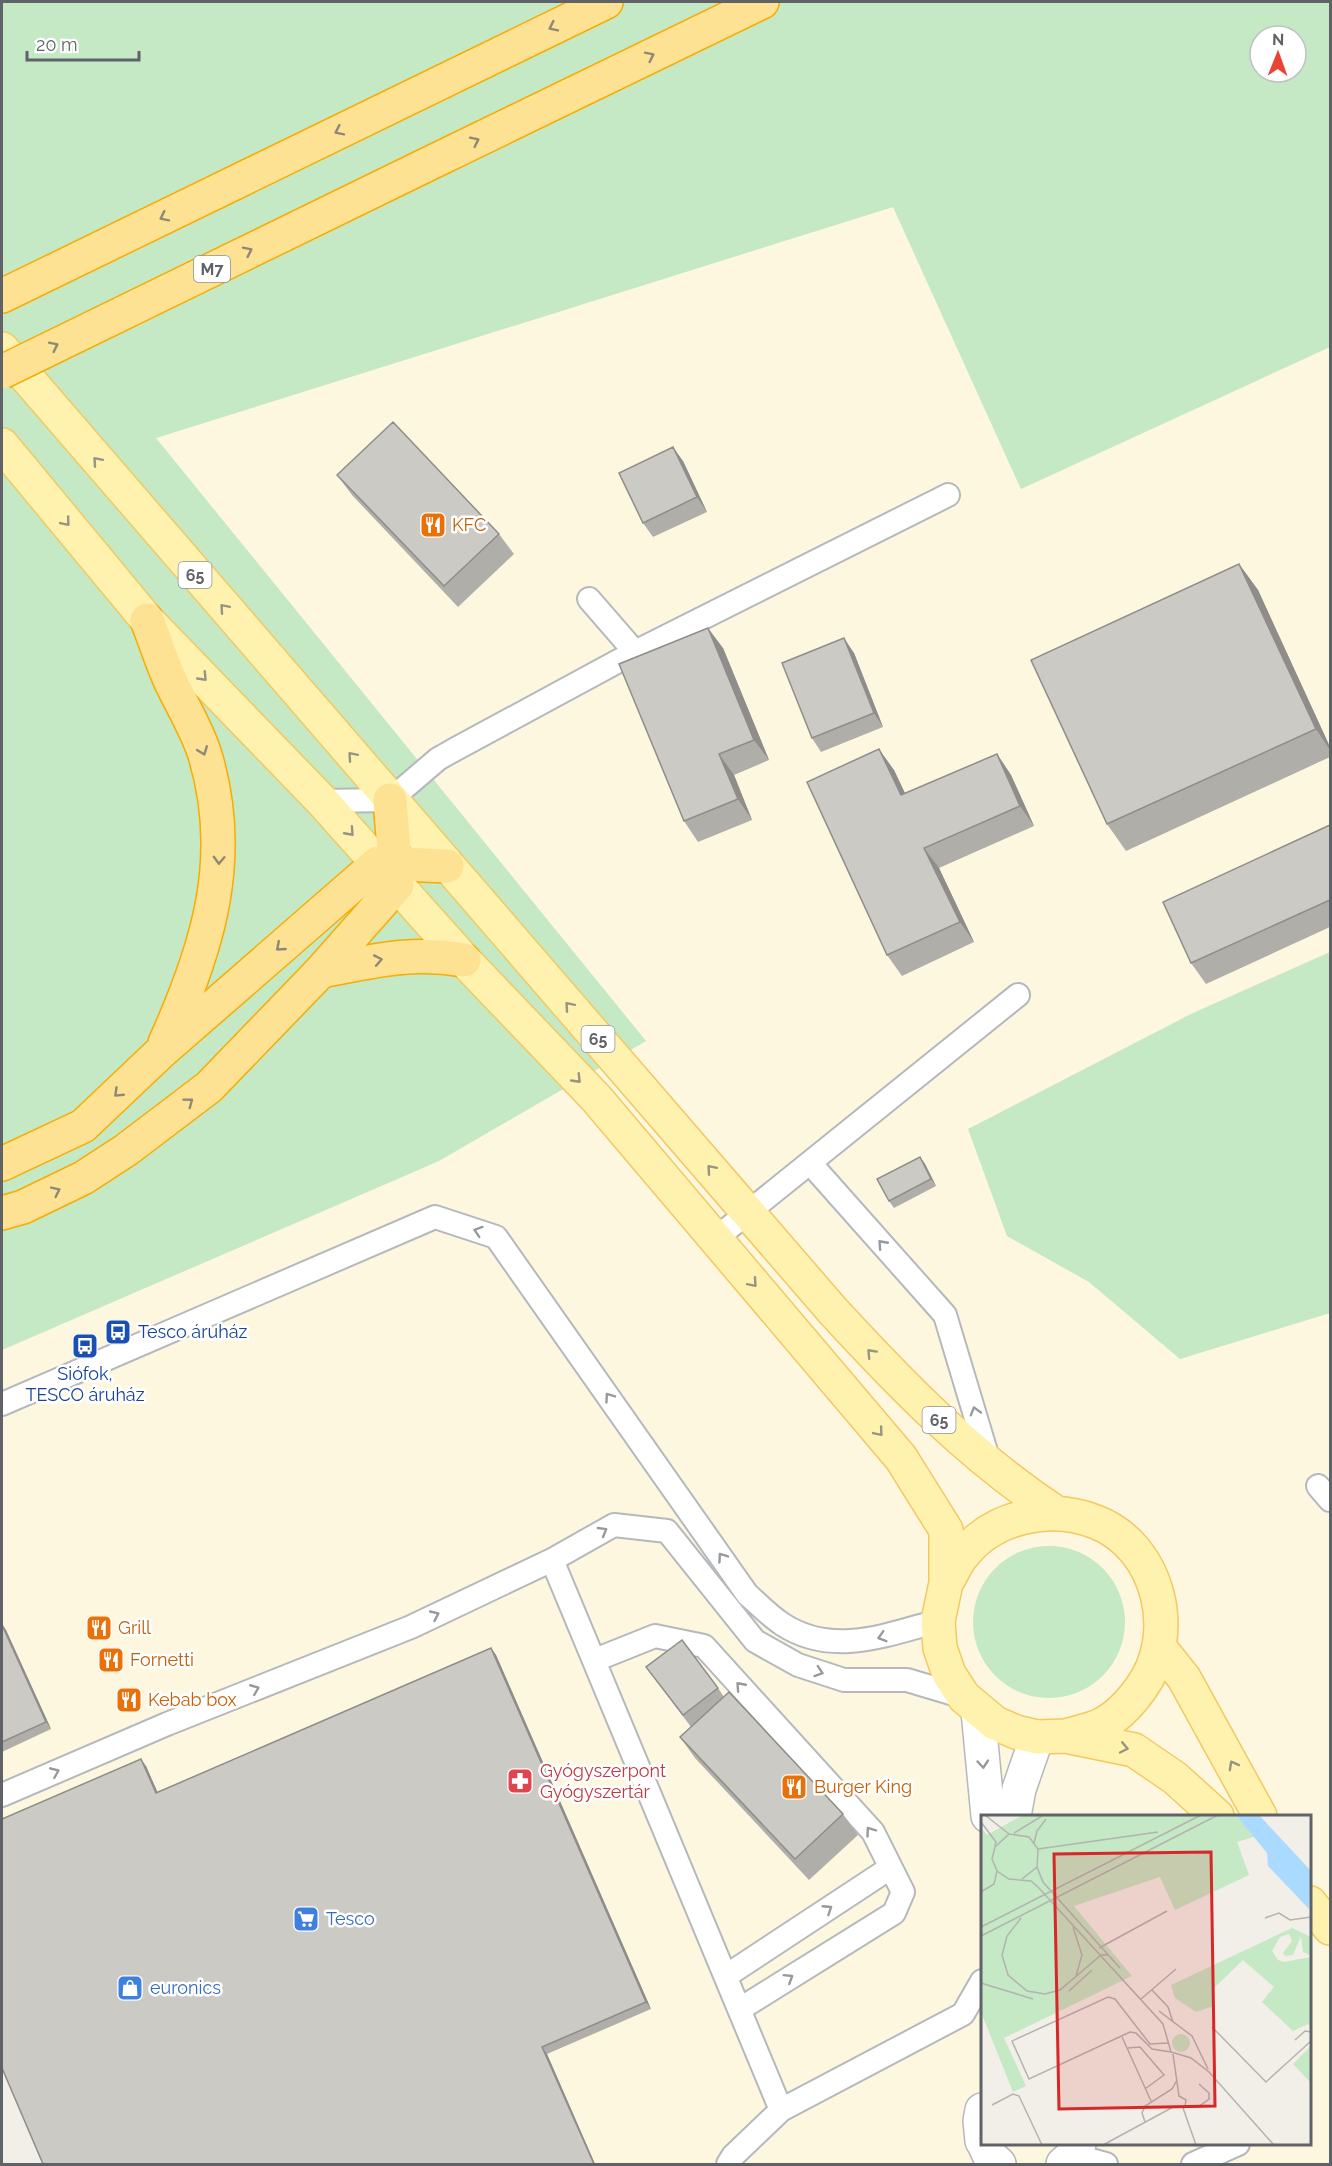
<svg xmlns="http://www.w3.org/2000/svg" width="1332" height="2166" viewBox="0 0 1332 2166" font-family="Raleway,sans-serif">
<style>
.commercial{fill:#fef7e0;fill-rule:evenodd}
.green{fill:#c5e8c5;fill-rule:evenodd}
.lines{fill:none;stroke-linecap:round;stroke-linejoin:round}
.lane-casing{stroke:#b5b8bc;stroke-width:26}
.street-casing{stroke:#b5b8bc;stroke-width:36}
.primary-casing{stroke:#f2c960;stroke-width:36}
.highway-casing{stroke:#f9ab00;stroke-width:36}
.lane{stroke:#fff;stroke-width:22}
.street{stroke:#fff;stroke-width:33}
.primary{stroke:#fff2af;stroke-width:33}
.highway{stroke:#fde293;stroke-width:33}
.highway-bridge-casing{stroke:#f9ab00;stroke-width:36;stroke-linecap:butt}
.highway-bridge{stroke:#fde293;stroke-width:33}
.wall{fill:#afaea9}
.shaded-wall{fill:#8f8d8a}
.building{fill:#cccac5;stroke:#8f8d8a;stroke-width:1.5}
.oneway{stroke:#8e8975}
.oneway2{stroke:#979581}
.oneway3{stroke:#979a9d}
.labels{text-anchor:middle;stroke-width:5;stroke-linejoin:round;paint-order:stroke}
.shield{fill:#fff;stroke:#8f9295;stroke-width:1.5}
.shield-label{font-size:16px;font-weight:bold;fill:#5f6368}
.food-label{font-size:18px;fill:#c56008;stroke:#fff;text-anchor:start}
.transit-label{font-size:18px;fill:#164399;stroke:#fff;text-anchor:start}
.health-label{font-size:18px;fill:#be3a42;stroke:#fff;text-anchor:start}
.shop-label{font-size:18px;fill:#366cbe;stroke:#fff;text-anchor:start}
.inset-road{fill:none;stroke:#b3b3b1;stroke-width:1.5}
.view{fill:#d62828;fill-opacity:0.15;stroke:#d62828;stroke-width:3}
.inset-edge{fill:none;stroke:#5f6368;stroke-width:3}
</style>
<rect width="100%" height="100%" fill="#f1efe8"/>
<!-- commercial -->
<path class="commercial" d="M 893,207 L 1021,489 L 1330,347 L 1330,952 L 1191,1014 L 969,1129 L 1007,1236 L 1089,1282 L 1180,1359 L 1330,1313 L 1330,2164 L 44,2164 L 2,2066 L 2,1350 L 439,1161 L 646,1041 L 156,438 ZM 982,1816 L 1310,1816 L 1310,2144 L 982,2144 Z"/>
<!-- green -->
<path class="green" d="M 2,2 L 1330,2 L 1330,347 L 1021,489 L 893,207 L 156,438 L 646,1041 L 439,1161 L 2,1350 ZM 1260,36 L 1296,36 L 1296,72 L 1260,72 Z
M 1330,952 L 1330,1313 L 1180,1359 L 1089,1282 L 1007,1236 L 968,1129 L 1191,1014 Z
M973 1622a76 76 0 1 1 152 0a76 76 0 1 1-152 0Z"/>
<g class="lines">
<!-- lane casing -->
<g class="lane-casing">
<path id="lane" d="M 589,599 L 635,652
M 322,801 L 390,800 L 438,759 L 452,751 L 635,652 L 948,495
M 810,1163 L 945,1315 L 990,1465
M 715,1239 L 1018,995
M 2,1404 L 435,1217 L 496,1237 L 747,1594 C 758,1604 770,1616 782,1624 C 832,1657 886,1635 938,1621
M 1318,1486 L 1330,1500
M 552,1560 L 781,2110
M 595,1660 L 655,1636 L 704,1646 L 873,1832 L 903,1892 L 894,1913 L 740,2009
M 2,1795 L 167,1724 L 411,1627 L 552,1560 L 614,1525 L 667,1531 L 755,1641 L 798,1665 L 844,1680 L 907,1680 L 964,1697
M 726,1976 L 890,1868
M 1073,2155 L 1106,2164
M 728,2164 L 733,2156 L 781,2110 L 963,2014 L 982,1981
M 1193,2164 L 1238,2144"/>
</g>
<!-- street casing -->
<g class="street-casing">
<path id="street" d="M 978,1711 L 988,1816
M 1014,1816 L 1019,1789 L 1037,1737
M 982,2110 L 980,2121 L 982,2141
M 984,2144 L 989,2155 L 999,2164
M 1063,2164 L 1073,2155 L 1079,2144"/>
</g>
<!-- primary casing -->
<g class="primary-casing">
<path id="primary" d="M 2,349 L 833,1311 C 903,1387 971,1457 1058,1514
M 2,445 L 147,620 L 322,801 L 464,960 L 596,1098 L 901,1458 L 946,1530 L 946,1583 L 938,1621 L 940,1648 L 949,1674 L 964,1697 L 995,1723 L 1016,1732 L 1037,1737 L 1066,1736 L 1134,1750 L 1175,1778 L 1217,1816
M 946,1583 C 952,1574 956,1563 963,1555 C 993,1516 1051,1504 1096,1522 C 1160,1547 1180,1635 1141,1688 C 1131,1702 1118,1717 1101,1725 C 1091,1730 1078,1732 1066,1736
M 1160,1648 L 1184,1678 L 1260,1816
M 1310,1903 L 1330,1928"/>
</g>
<!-- highway casing -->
<g class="highway-casing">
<path id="highway" d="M 422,167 L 762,2
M 2,296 L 606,2
M 147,620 C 155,640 161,660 170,680 C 181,704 197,729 205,755 C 236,858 208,948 165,1043
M 321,971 C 374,961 409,951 464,960
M 2,1164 L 83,1126 L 161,1052 L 378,863 L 447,866
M 2,1213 L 23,1207 L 83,1178 L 126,1150 L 209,1087 L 321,971 L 397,885 L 390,800"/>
</g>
<!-- lane -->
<use href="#lane" class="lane"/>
<!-- street -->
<use href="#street" class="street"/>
<!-- primary -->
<use href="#primary" class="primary"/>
<!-- highway -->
<use href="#highway" class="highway"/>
<!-- highway-bridge casing -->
<g class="highway-bridge-casing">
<path id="highway-bridge" d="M 2,372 L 422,167"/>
</g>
<!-- highway-bridge -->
<use href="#highway-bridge" class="highway-bridge"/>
</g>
<!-- wall -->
<path class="wall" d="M 683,461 L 707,512 L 653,537 L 643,523 Z
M 337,475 L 499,534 L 514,554 L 458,607 L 352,495 Z
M 1239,564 L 1258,590 L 1330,747 L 1330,757 L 1126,851 L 1107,824 Z
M 723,648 L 769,760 L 734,775 L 752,820 L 698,842 L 684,821 Z
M 854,653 L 883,727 L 821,752 L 812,738 Z
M 997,754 L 1011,775 L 1034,826 L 939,868 L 974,942 L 902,976 L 887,955 L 894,770 L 905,794 Z
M 1330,825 L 1330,927 L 1206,984 L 1191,963 Z
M 920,1157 L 925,1164 L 936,1186 L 894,1208 L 889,1201 Z
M 2,1624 L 6,1630 L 51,1729 L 2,1752 Z
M 491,1648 L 496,1655 L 651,2009 L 547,2054 L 595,2164 L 43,2164 L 146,1766 L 157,1792 Z
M 646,1667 L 718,1688 L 724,1697 L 843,1814 L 858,1835 L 809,1880 L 695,1758 L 680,1737 L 691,1727 Z"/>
<!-- shaded-wall -->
<path class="shaded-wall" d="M 673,447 L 683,461 L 707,512 L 697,497 Z
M 1239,564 L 1258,590 L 1330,747 L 1330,750 L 1316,729 Z
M 708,628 L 723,648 L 769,760 L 754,740 Z
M 844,638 L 854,653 L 883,727 L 874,713 Z
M 879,749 L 894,770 L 916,816 L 901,795 Z
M 719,754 L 734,775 L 752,820 L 738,799 Z
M 997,754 L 1011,775 L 1034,826 L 1020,806 Z
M 924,848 L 939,868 L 974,942 L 960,922 Z
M 920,1157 L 925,1164 L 936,1186 L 931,1179 Z
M 2,1624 L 6,1630 L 51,1729 L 46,1722 Z
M 491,1648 L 496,1655 L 651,2009 L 646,2002 Z
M 141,1759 L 146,1766 L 161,1800 L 156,1793 Z
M 542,2047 L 547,2054 L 595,2164 L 594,2164 Z"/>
<!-- building -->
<path class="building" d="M 393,422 L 499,534 L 444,586 L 337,475 Z
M 673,447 L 697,497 L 643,523 L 619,473 Z
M 1239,564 L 1316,729 L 1107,824 L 1031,660 Z
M 708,628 L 754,740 L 719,754 L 738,799 L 684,821 L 619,664 Z
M 844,638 L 874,713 L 812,738 L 782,663 Z
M 879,749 L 901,795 L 997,754 L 1020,806 L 924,848 L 960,922 L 887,955 L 807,782 Z
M 1330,825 L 1330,900 L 1191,963 L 1163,902 Z
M 920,1157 L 931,1179 L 889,1201 L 877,1179 Z
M 2,1625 L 46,1722 L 2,1742 Z
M 682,1640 L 718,1688 L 683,1715 L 646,1667 Z
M 491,1648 L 646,2002 L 542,2047 L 594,2164 L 43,2164 L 2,2068 L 2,1819 L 141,1759 L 156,1793 Z
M 729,1692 L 843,1814 L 795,1859 L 680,1737 Z"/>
<!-- one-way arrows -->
<defs><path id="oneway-chevron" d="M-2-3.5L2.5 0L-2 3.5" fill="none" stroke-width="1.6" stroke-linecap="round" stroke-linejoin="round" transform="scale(1.5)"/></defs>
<g class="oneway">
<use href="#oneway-chevron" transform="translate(553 27) rotate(154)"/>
<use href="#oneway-chevron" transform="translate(650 56) rotate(-26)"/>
<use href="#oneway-chevron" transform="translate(339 131) rotate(154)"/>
<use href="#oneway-chevron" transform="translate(475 141) rotate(-26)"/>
<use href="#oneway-chevron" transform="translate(164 217) rotate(154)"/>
<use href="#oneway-chevron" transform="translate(248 251) rotate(-26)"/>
<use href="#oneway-chevron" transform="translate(54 346) rotate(-26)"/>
<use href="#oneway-chevron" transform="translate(203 751) rotate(69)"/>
<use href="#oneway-chevron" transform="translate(219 860) rotate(92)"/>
<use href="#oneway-chevron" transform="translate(280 947) rotate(139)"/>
<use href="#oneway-chevron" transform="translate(378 960) rotate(-11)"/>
<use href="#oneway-chevron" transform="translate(118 1093) rotate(136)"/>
<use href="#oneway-chevron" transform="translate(189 1102) rotate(-37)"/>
<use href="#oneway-chevron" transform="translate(56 1191) rotate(-26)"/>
</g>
<g class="oneway2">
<use href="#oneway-chevron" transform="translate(97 461) rotate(-131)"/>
<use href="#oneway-chevron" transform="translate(66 522) rotate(50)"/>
<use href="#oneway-chevron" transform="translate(224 608) rotate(-131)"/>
<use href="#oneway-chevron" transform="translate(203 677) rotate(46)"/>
<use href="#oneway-chevron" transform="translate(352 756) rotate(-131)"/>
<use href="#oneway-chevron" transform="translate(350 832) rotate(48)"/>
<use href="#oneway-chevron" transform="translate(569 1006) rotate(-131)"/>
<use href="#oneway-chevron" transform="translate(577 1079) rotate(46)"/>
<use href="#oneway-chevron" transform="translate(711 1169) rotate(-131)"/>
<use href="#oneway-chevron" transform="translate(753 1283) rotate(49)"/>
<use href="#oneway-chevron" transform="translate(871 1353) rotate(-133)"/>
<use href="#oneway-chevron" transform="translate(879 1432) rotate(50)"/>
<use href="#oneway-chevron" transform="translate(1124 1748) rotate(12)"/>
<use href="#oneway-chevron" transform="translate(1233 1765) rotate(-119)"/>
</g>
<g class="oneway3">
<use href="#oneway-chevron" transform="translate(478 1231) rotate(-162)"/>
<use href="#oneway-chevron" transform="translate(882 1244) rotate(-132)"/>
<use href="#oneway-chevron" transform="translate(609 1397) rotate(-125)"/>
<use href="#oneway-chevron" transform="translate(975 1411) rotate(-106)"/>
<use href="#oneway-chevron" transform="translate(603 1531) rotate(-30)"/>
<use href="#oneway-chevron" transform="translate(722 1557) rotate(-125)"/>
<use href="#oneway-chevron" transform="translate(435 1615) rotate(-25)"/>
<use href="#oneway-chevron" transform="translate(882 1637) rotate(164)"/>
<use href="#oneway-chevron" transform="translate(819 1672) rotate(18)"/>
<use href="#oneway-chevron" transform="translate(740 1686) rotate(-132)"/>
<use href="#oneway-chevron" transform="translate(255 1689) rotate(-22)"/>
<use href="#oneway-chevron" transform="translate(983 1764) rotate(85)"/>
<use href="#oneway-chevron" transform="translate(55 1772) rotate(-23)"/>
<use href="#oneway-chevron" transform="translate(870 1831) rotate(-126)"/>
<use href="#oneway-chevron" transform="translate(828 1909) rotate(-33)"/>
<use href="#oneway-chevron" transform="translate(789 1978) rotate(-32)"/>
</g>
<!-- icons -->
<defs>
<g id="restaurant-square" transform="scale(1.35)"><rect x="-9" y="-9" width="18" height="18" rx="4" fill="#e8710a" stroke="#fff"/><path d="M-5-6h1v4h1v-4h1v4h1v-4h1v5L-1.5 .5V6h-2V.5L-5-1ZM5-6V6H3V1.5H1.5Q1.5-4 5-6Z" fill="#fff"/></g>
<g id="bus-square" transform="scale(1.35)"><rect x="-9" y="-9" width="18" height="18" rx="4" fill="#1a4fb4" stroke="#fff"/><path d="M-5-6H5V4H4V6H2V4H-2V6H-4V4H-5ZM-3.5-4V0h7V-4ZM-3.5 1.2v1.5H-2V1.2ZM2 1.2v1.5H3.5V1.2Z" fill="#fff"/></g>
<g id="pharmacy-square" transform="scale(1.35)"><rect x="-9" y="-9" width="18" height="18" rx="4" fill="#e0444e" stroke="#fff"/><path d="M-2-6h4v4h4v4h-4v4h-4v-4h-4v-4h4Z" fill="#fff"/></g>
<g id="supermarket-square" transform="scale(1.35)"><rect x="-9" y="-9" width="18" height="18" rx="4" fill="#3f7fe0" stroke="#fff"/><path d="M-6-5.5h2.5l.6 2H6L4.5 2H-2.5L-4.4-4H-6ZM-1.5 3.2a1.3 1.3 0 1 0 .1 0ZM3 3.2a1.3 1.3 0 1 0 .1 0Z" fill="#fff"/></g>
<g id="shop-square" transform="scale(1.35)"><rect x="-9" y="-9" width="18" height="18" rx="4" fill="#3f7fe0" stroke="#fff"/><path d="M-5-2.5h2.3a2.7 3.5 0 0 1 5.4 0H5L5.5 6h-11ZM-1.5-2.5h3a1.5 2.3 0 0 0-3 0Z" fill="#fff"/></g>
</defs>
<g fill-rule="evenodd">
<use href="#restaurant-square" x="433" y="525"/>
<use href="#bus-square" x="118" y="1332"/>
<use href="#bus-square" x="85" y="1346"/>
<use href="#restaurant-square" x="99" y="1628"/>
<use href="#restaurant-square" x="111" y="1660"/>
<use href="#restaurant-square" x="129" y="1700"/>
<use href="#pharmacy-square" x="520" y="1781"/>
<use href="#restaurant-square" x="794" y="1787"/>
<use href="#supermarket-square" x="306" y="1919"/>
<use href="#shop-square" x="130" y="1988"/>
</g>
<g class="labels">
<!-- shield labels -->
<g class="shield">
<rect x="194" y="256" width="36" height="26" rx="4.5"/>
<rect x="178.5" y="562" width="33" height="26" rx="4.5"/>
<rect x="581.5" y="1026" width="33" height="26" rx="4.5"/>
<rect x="922.5" y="1407" width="33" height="26" rx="4.5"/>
</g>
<g class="shield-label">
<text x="212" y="275">M7</text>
<text x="195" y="581">65</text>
<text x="598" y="1045">65</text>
<text x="939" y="1426">65</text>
</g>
<!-- food labels -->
<g class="food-label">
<text x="452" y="531">KFC</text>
<text x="118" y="1634">Grill</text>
<text x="130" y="1666">Fornetti</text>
<text x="148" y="1706">Kebab box</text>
<text x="814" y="1793">Burger King</text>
</g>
<!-- transit labels -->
<g class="transit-label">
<text x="138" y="1338">Tesco áruház</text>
<text x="85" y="1380" text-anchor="middle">Siófok,<tspan x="85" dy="21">TESCO áruház</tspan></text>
</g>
<!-- health labels -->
<g class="health-label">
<text x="540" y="1777">Gyógyszerpont<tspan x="540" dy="21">Gyógyszertár</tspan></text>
</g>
<!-- shop labels -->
<g class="shop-label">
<text x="326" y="1925">Tesco</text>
<text x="150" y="1994">euronics</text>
</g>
</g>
<!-- overview -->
<g transform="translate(981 1815)">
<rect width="330" height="330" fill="#f1efe8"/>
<path d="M 42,0 L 255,0 L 275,21 L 256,27 L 268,60 L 194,95 L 179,62 L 93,91 L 151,161 L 23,223 L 45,271 L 32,277 L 0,197 L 0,13 L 6,20 ZM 311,113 L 330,122 L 329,140 L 322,137 L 320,121 L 312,140 L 304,141 L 302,138 L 311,126 L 308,119 L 299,122 L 291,136 L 297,145 L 303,147 L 330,142 L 330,211 L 327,209 L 312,216 L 281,187 L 293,172 L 262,145 L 233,173 L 233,191 L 215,197 L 194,183 L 190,170 ZM191 228a9 9 0 1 1 18 0a9 9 0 1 1-18 0ZM 330,231 L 330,268 L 312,249 Z" fill="#c5e8c5"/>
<path d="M 255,0 L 278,0 L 330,56 L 328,94 L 287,51 L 286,38 Z" fill="#aadaff"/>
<path class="inset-road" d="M 4,0 L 28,19M 0,7 L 15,27 L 14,31M 33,18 L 61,1M 53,28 L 56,16 L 65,4M 57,34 L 177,17M 56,52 L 62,67 L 139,153M 41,64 L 56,52 L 57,34 L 48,22 L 28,19 L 14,32 L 11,44 L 16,56 L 28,64 L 50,66 L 57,72 L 182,209 L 190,237 L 210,243 L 228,257 L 293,330M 0,77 L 13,69 L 16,56M 40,103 L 26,121 L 21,140 L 27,160 L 46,176 L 64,179 L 79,175 L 120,140 L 128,140M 284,103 L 298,98 L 309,105 L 330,102M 0,112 L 220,0M 92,112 L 101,140 L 95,161M 0,121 L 237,0M 118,133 L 186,96M 0,168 L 52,184M 171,175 L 187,192 L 192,207M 88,176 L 111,155M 160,184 L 195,154M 178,196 L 211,221 L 227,254M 231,212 L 285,267 L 330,226M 141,222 L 170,286M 314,225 L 324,216 L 330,217M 187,228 L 169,229 L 134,184 L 127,182 L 31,226 L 48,264 L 149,217 L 155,218 L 171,234 L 190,237M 147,233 L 159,232 L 183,260 L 164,274M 192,239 L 198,281 L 205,285 L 204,291M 11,290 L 32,279 L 38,281 L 61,330M 204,291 L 217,292 L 228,284 L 228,278 L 218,269M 202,293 L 215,330M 164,307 L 161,298 L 164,291 L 191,274 L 196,265M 122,330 L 194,291"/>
<path class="view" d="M 230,37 L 234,291 L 78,294 L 73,39 Z"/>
<rect width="330" height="330" class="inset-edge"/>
</g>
<!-- border -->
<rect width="1332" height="2166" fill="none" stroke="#5f6368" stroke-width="6"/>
<!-- north arrow -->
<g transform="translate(1278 54) rotate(1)"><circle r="28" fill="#ffffff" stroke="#bfc1c3" stroke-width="1.5"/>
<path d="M0-4.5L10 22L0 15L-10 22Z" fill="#ea4335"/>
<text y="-9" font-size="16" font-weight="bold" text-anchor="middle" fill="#5f6368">N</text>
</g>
<!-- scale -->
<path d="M27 51v9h112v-9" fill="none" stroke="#5f6368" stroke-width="3"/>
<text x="36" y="51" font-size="18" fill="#5f6368" stroke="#ffffff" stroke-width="4.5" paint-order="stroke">20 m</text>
</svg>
